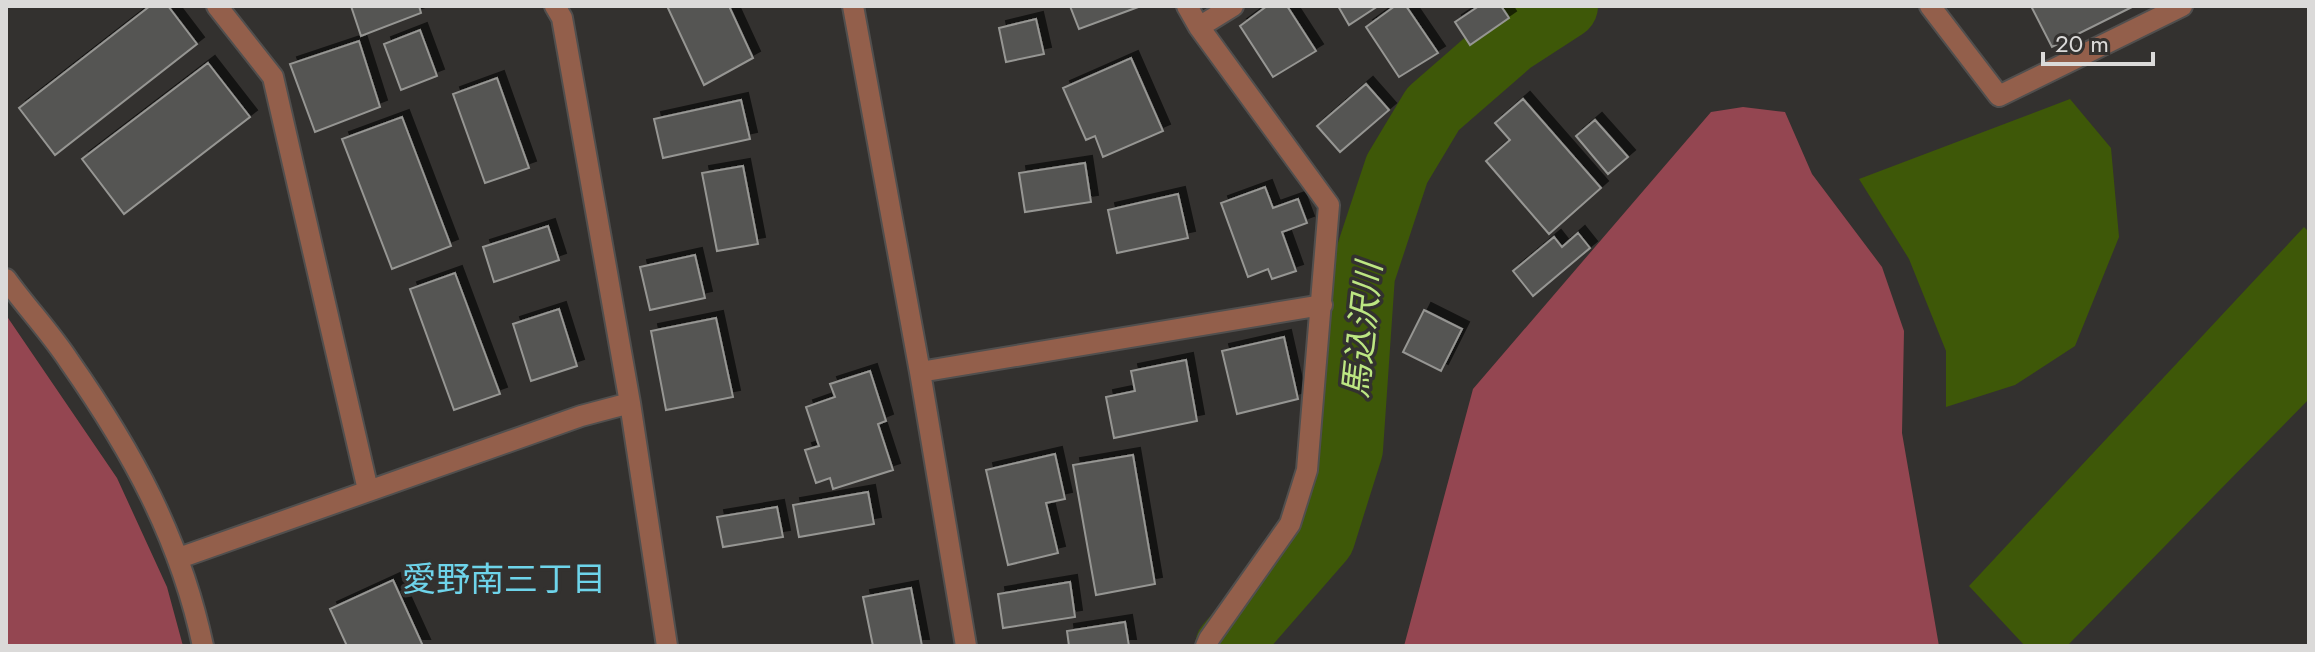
<svg xmlns="http://www.w3.org/2000/svg" width="2315" height="652" viewBox="0 0 2315 652" font-family="Jost,'Noto Sans JP',sans-serif">
<style>
.forest{fill:#944651}
.water{fill:#3e5808}
.lines{fill:none;stroke-linecap:round;stroke-linejoin:round}
.river{stroke:#3e5808;stroke-width:66}
.building{fill:#555452;stroke:#969693;stroke-width:2;filter:url(#shadow)}
.minor-casing{stroke:#514f4e;stroke-width:24}
.minor{stroke:#935f4b;stroke-width:20}
.labels{text-anchor:middle;stroke-width:7;stroke-linejoin:round;paint-order:stroke}
.water-label{font-size:34px;font-style:italic;fill:#bce682;stroke:#33312f}
.neighbourhood-label{font-size:34px;fill:#6ed4ea;stroke:#33312f}
</style>
<defs>
<filter id="shadow"><feDropShadow dx="7" dy="-7" stdDeviation="0" flood-color="#0009"/></filter>
</defs>
<rect width="100%" height="100%" fill="#33312f"/>
<!-- forest -->
<path class="forest" d="M 1743,107 L 1785,112 L 1812,174 L 1882,267 L 1904,331 L 1902,433 L 1939,646 L 1404,646 L 1473,389 L 1711,112 Z
M 6,315 L 117,478 L 167,587 L 183,646 L 6,646 Z"/>
<!-- water -->
<path class="water" d="M 2070,99 L 2111,148 L 2119,237 L 2075,346 L 2015,385 L 1946,407 L 1946,351 L 1909,259 L 1859,179 Z
M 2304,227 L 2309,232 L 2309,399 L 2067,646 L 2025,646 L 1969,586 Z"/>
<g class="lines">
<!-- river -->
<path class="river" d="M 1228,646 L 1322,538 L 1350,449 L 1362,275 L 1397,169 L 1433,109 L 1511,41 L 1565,6"/>
</g>
<!-- building -->
<path class="building" d="M 150,6 L 168,6 L 197,44 L 55,155 L 19,108 Z
M 351,6 L 419,6 L 421,13 L 361,36 Z
M 667,6 L 729,6 L 753,58 L 704,85 Z
M 1070,6 L 1141,6 L 1079,29 Z
M 1267,6 L 1287,6 L 1316,51 L 1273,77 L 1240,26 Z
M 1338,6 L 1378,6 L 1349,25 Z
M 1395,6 L 1406,6 L 1438,53 L 1399,77 L 1366,27 Z
M 1479,6 L 1501,6 L 1509,18 L 1470,45 L 1455,22 Z
M 2031,6 L 2134,6 L 2052,47 Z
M 1036,19 L 1044,54 L 1006,62 L 999,28 Z
M 420,30 L 437,76 L 401,90 L 384,44 Z
M 359,41 L 380,107 L 315,132 L 290,64 Z
M 1131,58 L 1163,131 L 1103,157 L 1095,136 L 1086,140 L 1063,88 Z
M 208,63 L 250,117 L 124,214 L 82,159 Z
M 497,78 L 529,168 L 485,183 L 453,94 Z
M 1366,84 L 1389,110 L 1340,152 L 1317,126 Z
M 1523,99 L 1601,188 L 1549,234 L 1486,161 L 1510,140 L 1495,123 Z
M 741,100 L 750,139 L 663,158 L 654,119 Z
M 402,117 L 451,246 L 392,269 L 342,139 Z
M 1595,120 L 1628,157 L 1608,174 L 1576,136 Z
M 1085,163 L 1091,202 L 1025,212 L 1019,173 Z
M 743,166 L 758,244 L 717,251 L 702,173 Z
M 1265,187 L 1273,208 L 1298,199 L 1307,223 L 1282,232 L 1296,271 L 1272,279 L 1268,269 L 1248,277 L 1221,203 Z
M 1178,194 L 1188,238 L 1117,253 L 1108,210 Z
M 548,226 L 559,260 L 494,282 L 483,247 Z
M 1578,233 L 1590,248 L 1533,296 L 1513,271 L 1554,237 L 1562,247 Z
M 695,255 L 705,298 L 650,310 L 640,267 Z
M 455,273 L 500,394 L 454,410 L 410,289 Z
M 559,309 L 577,366 L 531,381 L 513,324 Z
M 1424,310 L 1462,329 L 1441,371 L 1403,352 Z
M 716,318 L 733,397 L 666,410 L 651,331 Z
M 1284,337 L 1298,399 L 1237,414 L 1222,351 Z
M 1186,360 L 1197,421 L 1114,438 L 1106,397 L 1135,391 L 1131,371 Z
M 870,371 L 886,421 L 878,424 L 893,470 L 833,489 L 830,478 L 816,483 L 805,450 L 819,446 L 806,407 L 835,397 L 830,384 Z
M 1055,454 L 1065,499 L 1046,503 L 1058,553 L 1008,565 L 986,470 Z
M 1133,455 L 1155,584 L 1096,595 L 1073,465 Z
M 868,492 L 874,524 L 799,537 L 793,505 Z
M 777,507 L 783,537 L 723,547 L 717,517 Z
M 393,580 L 423,646 L 347,646 L 330,609 Z
M 1070,582 L 1075,617 L 1003,628 L 998,594 Z
M 911,588 L 922,646 L 873,646 L 863,597 Z
M 1125,622 L 1129,646 L 1069,646 L 1067,631 Z"/>
<g class="lines">
<!-- minor casing -->
<g class="minor-casing">
<path id="minor" d="M 217,6 L 273,77 L 368,490
M 555,6 L 562,18 L 630,403 L 667,646
M 853,6 L 920,372 L 966,646
M 1187,6 L 1199,27 L 1329,205 L 1307,470 L 1290,524 L 1209,639 L 1206,646
M 1930,6 L 1999,96 L 2182,6
M 1199,27 L 1233,6
M 6,279 C 26,307 50,332 69,361 C 132,451 180,538 203,646
M 920,372 L 1322,305
M 179,558 L 581,416 L 630,403"/>
</g>
<!-- minor -->
<use href="#minor" class="minor"/>
</g>
<g class="labels">
<!-- water labels -->
<g class="water-label">
<text transform="translate(1362 330) rotate(-84)" y="12">馬込沢川</text>
</g>
<!-- neighbourhood labels -->
<g class="neighbourhood-label">
<text x="504" y="591">愛野南三丁目</text>
</g>
</g>
<!-- border -->
<rect width="2315" height="652" fill="none" stroke="#dbdad9" stroke-width="16"/>
<!-- scale -->
<path d="M2043 52v12h110v-12" fill="none" stroke="#dbdad9" stroke-width="4"/>
<text x="2055" y="52" font-size="24" fill="#dbdad9" stroke="#33312f" stroke-width="6" paint-order="stroke">20 m</text>
</svg>
